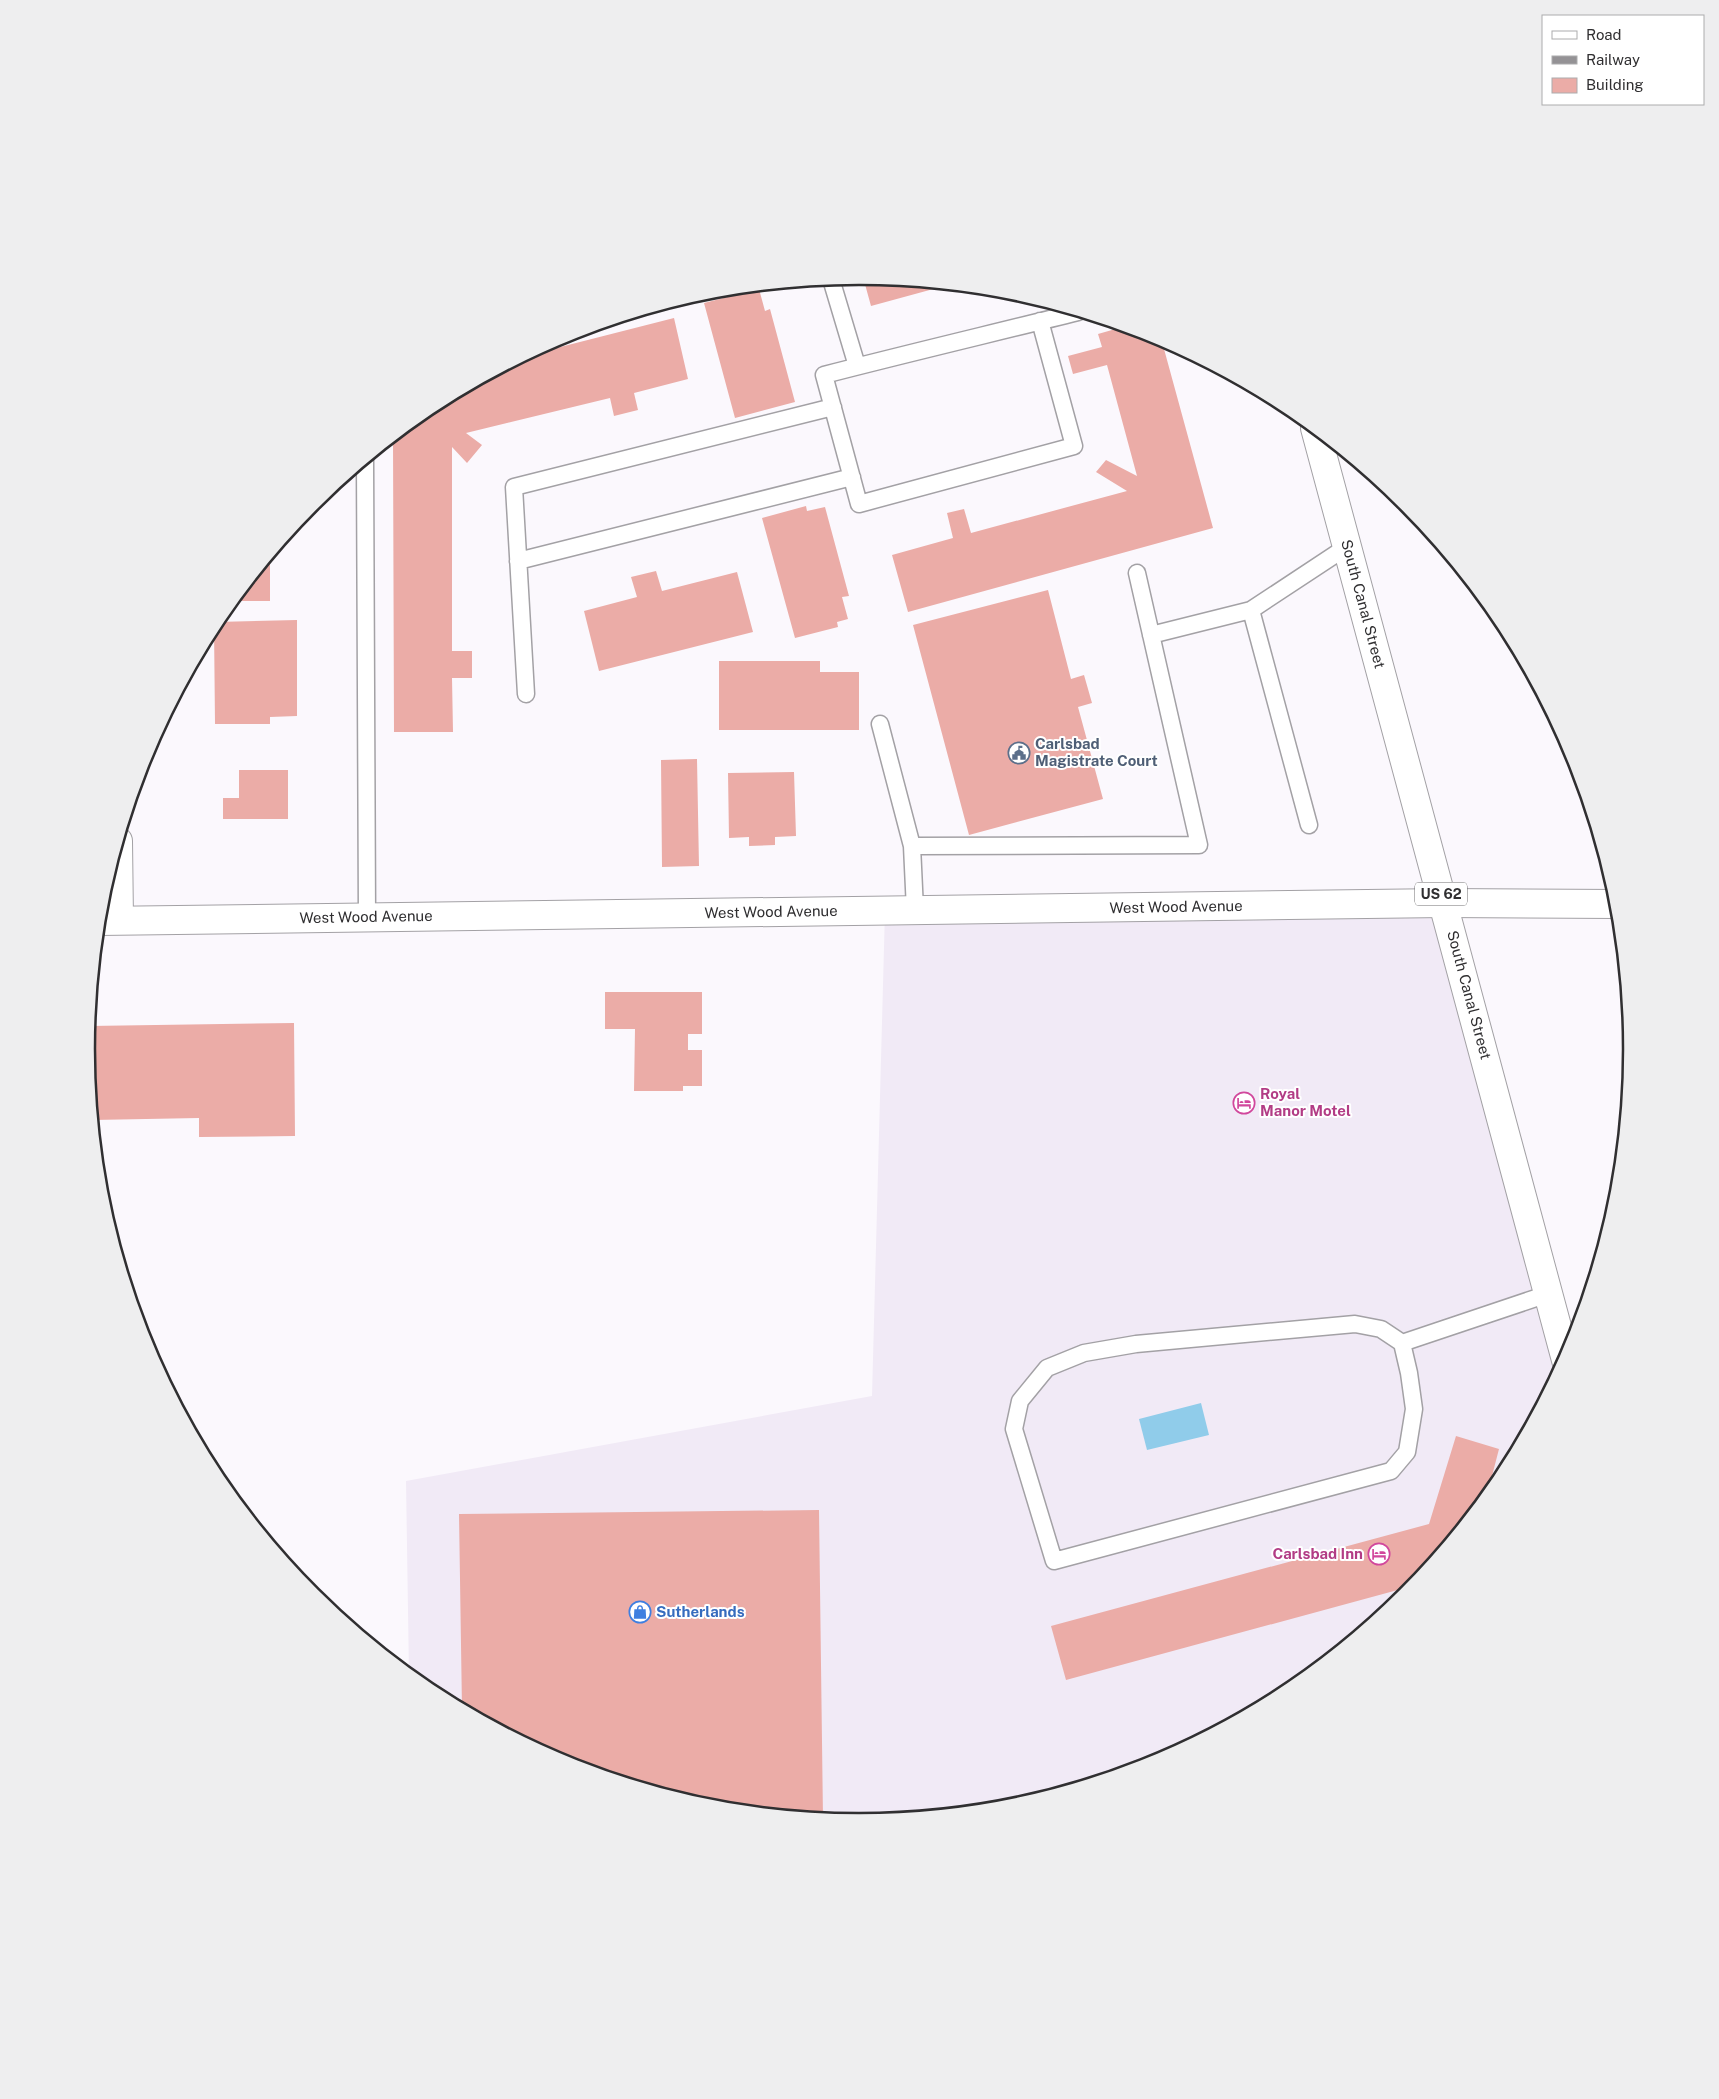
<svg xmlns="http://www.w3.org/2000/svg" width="1719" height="2099" viewBox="0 0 1719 2099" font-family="'Public Sans',sans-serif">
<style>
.built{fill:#f1eaf6}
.water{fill:#90ccea}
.building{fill:#ebaca7}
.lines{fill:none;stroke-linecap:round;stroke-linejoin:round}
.service-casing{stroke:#a3a1a5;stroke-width:19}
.minor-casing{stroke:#a3a1a5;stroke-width:30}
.tertiary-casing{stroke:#a3a1a5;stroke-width:30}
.secondary-casing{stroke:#a3a1a5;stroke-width:30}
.trunk-casing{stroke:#a3a1a5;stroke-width:30}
.service{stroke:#fff;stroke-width:16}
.minor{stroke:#fff;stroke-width:28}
.tertiary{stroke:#fff;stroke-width:28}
.secondary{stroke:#fff;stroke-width:28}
.trunk{stroke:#fff;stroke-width:28}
.rail-casing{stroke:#949295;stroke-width:5.5}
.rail{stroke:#fff;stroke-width:4;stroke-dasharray:11;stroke-linecap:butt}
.labels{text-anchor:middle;stroke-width:4;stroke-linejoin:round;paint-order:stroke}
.shield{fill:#fff;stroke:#6e6d6f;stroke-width:1}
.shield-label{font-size:14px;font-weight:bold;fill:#302f31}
.street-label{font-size:15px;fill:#302f31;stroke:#fff}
.service-label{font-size:15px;font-weight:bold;fill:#4e5e75;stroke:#fff;text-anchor:start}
.hotel-label{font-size:15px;font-weight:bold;fill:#b23c85;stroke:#fff;text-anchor:start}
.shop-label{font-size:15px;font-weight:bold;fill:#366cbe;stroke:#fff;text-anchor:start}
.rim{fill:none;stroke:#302f31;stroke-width:2.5}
</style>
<rect width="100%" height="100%" fill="#fbf8fd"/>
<!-- built -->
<path class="built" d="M 1444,903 L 1566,1360 L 1502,1479 L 1406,1596 L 1289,1693 L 1155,1764 L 1010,1808 L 859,1823 L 708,1808 L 563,1764 L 430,1692 L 409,1675 L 406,1481 L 872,1396 L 885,910 Z"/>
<!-- water -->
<path class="water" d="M 1201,1403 L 1209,1435 L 1147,1450 L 1139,1419 Z"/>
<!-- building -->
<path class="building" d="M 863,277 L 948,285 L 871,306 Z
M 759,289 L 765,311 L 770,309 L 795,402 L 735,418 L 704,303 Z
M 674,318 L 688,379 L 634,393 L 638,410 L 614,416 L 610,398 L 466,433 L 482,445 L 467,463 L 452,447 L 452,651 L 472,651 L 472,678 L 452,678 L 453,732 L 394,732 L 393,437 L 430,406 L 525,356 Z
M 1126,326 L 1161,338 L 1213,528 L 908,612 L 892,555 L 953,538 L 947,513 L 964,509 L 971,533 L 1127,491 L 1096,472 L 1106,460 L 1137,476 L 1107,365 L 1073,374 L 1068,356 L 1102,347 L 1098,334 Z
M 806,506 L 807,511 L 825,507 L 849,596 L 842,597 L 848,619 L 837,622 L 838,627 L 795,638 L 762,518 Z
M 270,555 L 270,601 L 232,601 Z
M 656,571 L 662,591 L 737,572 L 753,632 L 599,671 L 584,611 L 637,597 L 631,577 Z
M 1048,590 L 1071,679 L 1084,675 L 1092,703 L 1078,707 L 1103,799 L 969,835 L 913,625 Z
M 297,620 L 297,716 L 270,717 L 270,724 L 215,724 L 214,626 L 216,622 Z
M 719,661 L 820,661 L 820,672 L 859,672 L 859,730 L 719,730 Z
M 697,759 L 699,866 L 662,867 L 661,760 Z
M 239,770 L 288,770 L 288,819 L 223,819 L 223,798 L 239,798 Z
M 794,772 L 796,836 L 775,837 L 775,845 L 749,846 L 749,837 L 729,838 L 728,773 Z
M 605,992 L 702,992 L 702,1034 L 688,1034 L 688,1050 L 702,1050 L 702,1086 L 683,1086 L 683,1091 L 634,1091 L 635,1029 L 605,1029 Z
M 294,1023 L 295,1136 L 199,1137 L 199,1118 L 93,1120 L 86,1049 L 89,1026 Z
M 1456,1436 L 1499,1449 L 1486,1499 L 1416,1585 L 1066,1680 L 1051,1626 L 1429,1524 Z
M 819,1510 L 823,1819 L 708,1808 L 563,1764 L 462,1709 L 459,1514 Z"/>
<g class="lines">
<!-- service casing -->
<g class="service-casing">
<path id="service" d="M 831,279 L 857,366
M 1040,321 L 1074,446 L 859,504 L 824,375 C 909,353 994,333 1078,312
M 365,460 L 367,917
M 518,561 L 852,477
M 1251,610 L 1309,825
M 1151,635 L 1251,610 L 1348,546
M 526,694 L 514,487 L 833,407
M 880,724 L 912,846 L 915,910
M 912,846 L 1199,845 L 1137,573
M 1355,1324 L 1381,1329 L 1402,1343 L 1409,1373 L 1414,1409 L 1407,1452 L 1391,1471 L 1054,1561 L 1014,1429 L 1020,1401 L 1047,1368 L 1084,1353 L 1136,1344 Z
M 1402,1343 L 1548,1294"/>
</g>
<!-- minor casing -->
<g class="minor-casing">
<path id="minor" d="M 118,841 L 119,920"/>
</g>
<!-- tertiary casing -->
<g class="tertiary-casing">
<path id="tertiary" d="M 99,921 L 1444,903"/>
</g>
<!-- secondary casing -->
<g class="secondary-casing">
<path id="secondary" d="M 1444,903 L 1618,904"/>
</g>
<!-- trunk casing -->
<g class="trunk-casing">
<path id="trunk" d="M 1315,428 L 1566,1360"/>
</g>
<!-- service -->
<use href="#service" class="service"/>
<!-- minor -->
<use href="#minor" class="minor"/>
<!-- tertiary -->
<use href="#tertiary" class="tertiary"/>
<!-- secondary -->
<use href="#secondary" class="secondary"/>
<!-- trunk -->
<use href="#trunk" class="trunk"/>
<!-- rail casing -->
<g class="rail-casing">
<path id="rail" d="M 1585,792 L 1620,921"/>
</g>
<!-- rail -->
<use href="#rail" class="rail"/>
</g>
<!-- icons -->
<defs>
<g id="civic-ring" transform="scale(1.125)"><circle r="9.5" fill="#fff" stroke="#5c6f8a" stroke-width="1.5"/><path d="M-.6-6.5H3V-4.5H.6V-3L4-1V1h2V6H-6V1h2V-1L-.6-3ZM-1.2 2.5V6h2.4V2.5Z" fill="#5c6f8a"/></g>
<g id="hotel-ring" transform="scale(1.125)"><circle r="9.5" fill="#fff" stroke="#d1479c" stroke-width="1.5"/><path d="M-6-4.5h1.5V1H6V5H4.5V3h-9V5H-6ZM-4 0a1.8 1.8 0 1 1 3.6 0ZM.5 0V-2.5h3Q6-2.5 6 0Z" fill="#d1479c"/></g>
<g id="shop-ring" transform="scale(1.125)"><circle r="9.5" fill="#fff" stroke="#3f7fe0" stroke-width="1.5"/><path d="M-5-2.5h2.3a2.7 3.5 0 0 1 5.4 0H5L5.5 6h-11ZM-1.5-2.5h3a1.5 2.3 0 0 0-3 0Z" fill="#3f7fe0"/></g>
</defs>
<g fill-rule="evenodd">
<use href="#civic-ring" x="1019" y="753"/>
<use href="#hotel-ring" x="1244" y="1103"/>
<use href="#hotel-ring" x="1379" y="1554"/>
<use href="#shop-ring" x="640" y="1612"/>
</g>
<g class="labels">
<!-- shield labels -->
<rect class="shield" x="1415" y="882.5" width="52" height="23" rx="4"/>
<g class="shield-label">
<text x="1441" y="899">US 62</text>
</g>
<!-- street labels -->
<g class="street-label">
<text transform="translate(1363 604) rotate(75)" y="5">South Canal Street</text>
<text transform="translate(1176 907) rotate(-1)" y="5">West Wood Avenue</text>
<text transform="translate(771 912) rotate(-1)" y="5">West Wood Avenue</text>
<text transform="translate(366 917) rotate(-1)" y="5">West Wood Avenue</text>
<text transform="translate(1469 995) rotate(75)" y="5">South Canal Street</text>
</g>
<!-- service labels -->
<g class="service-label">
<text x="1035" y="749">Carlsbad<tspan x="1035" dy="17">Magistrate Court</tspan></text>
</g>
<!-- hotel labels -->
<g class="hotel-label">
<text x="1260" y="1099">Royal<tspan x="1260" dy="17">Manor Motel</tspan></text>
<text x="1363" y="1559" text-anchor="end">Carlsbad Inn</text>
</g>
<!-- shop labels -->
<g class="shop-label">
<text x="656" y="1617">Sutherlands</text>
</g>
</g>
<!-- crop -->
<path d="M0 0H1719V2099H0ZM95 1049a764 764 0 1 1 1528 0a764 764 0 1 1-1528 0Z" fill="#eeeeef" fill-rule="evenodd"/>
<path class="rim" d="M95 1049a764 764 0 1 1 1528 0a764 764 0 1 1-1528 0Z"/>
<!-- legend -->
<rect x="1542" y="15" width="162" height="90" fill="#ffffff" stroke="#acacad"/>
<rect x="1552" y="31" width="25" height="8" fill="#ffffff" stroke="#acacad"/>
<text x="1586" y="40" font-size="15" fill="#302f31">Road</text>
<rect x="1552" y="56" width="25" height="8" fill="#949295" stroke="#acacad"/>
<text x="1586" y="65" font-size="15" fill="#302f31">Railway</text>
<rect x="1552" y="78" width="25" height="15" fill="#ebaca7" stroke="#acacad"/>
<text x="1586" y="90" font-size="15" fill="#302f31">Building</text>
</svg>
